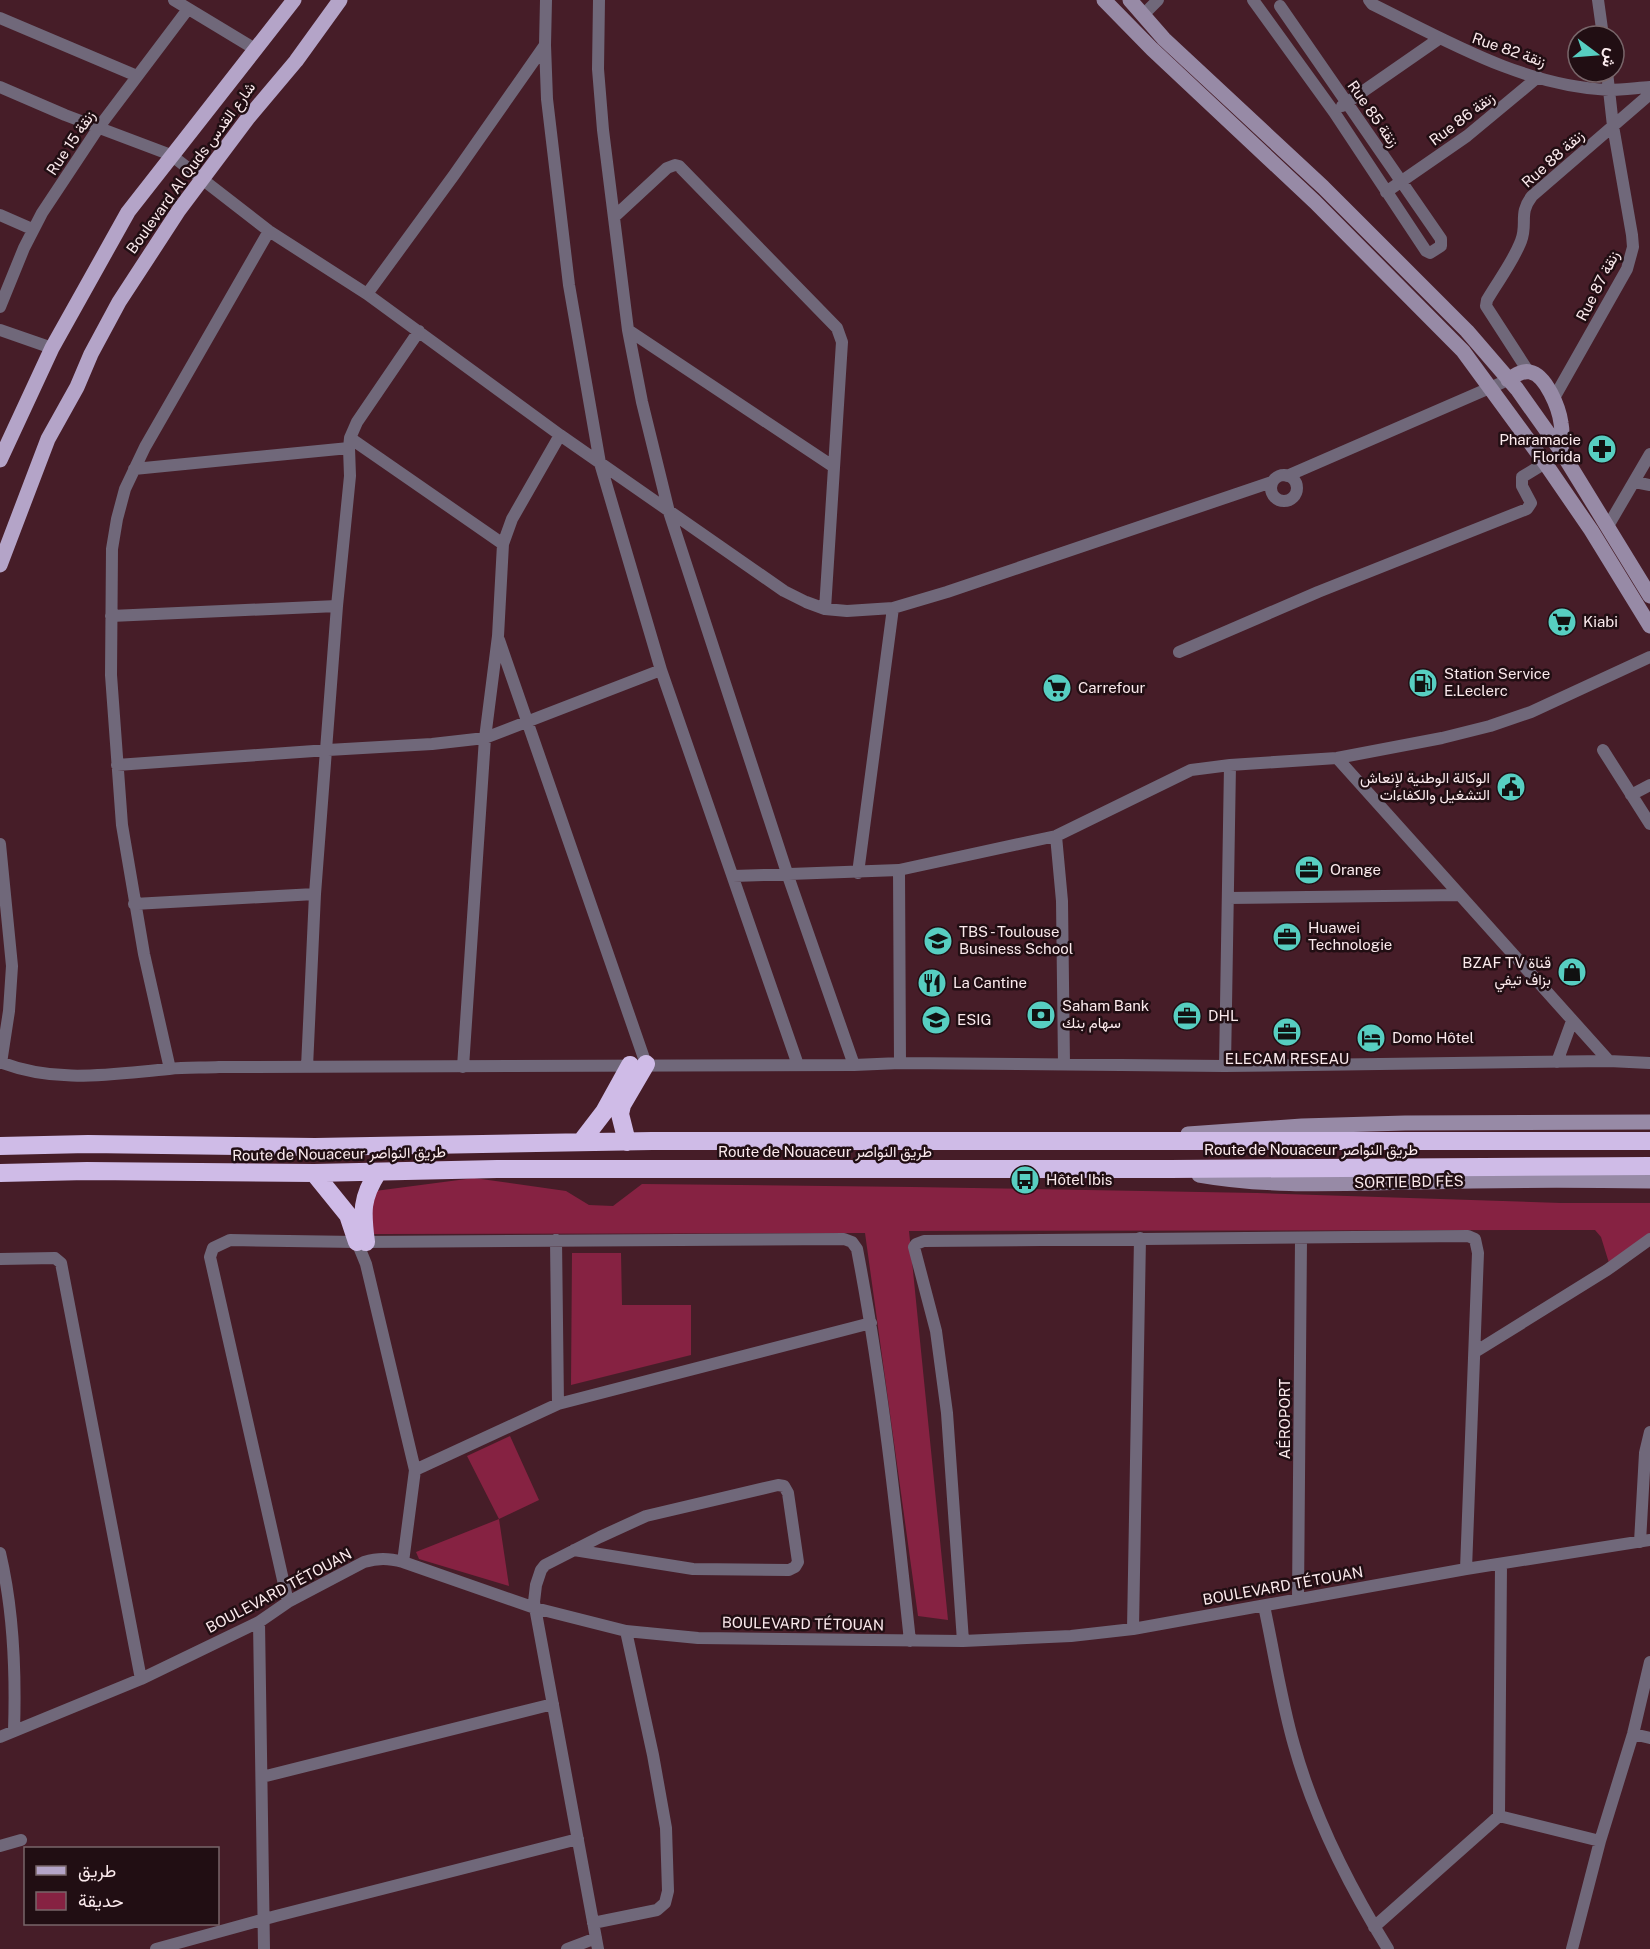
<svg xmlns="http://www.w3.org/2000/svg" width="1650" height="1949" viewBox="0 0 1650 1949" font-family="'Public Sans',Vazirmatn,sans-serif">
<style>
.green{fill:#862242}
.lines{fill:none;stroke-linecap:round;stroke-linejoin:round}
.street{stroke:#70687a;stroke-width:12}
.secondary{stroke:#978aa6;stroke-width:15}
.primary{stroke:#b4a4c8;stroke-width:15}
.highway{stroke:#cfbbe7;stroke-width:18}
.labels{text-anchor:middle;stroke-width:5;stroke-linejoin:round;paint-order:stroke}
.street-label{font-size:15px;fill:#fbeaed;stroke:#210e13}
.poi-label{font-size:15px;fill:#fbeaed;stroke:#210e13;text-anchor:start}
</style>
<rect width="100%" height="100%" fill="#461d28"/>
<!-- green -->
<path class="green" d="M 474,1178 L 566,1191 L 589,1205 L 613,1206 L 642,1184 L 913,1187 L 1257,1193 L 1561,1203 L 1650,1203 L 1650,1235 L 1609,1263 L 1601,1237 L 1595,1230 L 909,1231 L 948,1620 L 918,1616 L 865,1233 L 374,1234 L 368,1214 L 375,1191 Z
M 572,1253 L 621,1253 L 622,1305 L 691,1305 L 691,1355 L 571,1385 Z
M 510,1436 L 539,1500 L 499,1519 L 509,1586 L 419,1559 L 416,1552 L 499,1519 L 467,1456 Z"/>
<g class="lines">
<!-- street -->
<path class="street" d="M 174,0 L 255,49
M 546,0 L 545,45 L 547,99 L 569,285 L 600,463 L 661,670 L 798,1065
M 599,0 L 598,69 L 603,130 L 628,330 L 642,402 L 669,512 L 788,876 L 854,1065
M 1253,0 L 1334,112 L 1426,251 L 1430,253 L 1441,246 L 1441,239 L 1280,6
M 1369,0 L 1372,4 C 1447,41 1523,86 1609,90 C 1622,90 1636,88 1650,87
M 1598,0 L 1603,36
M 1144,14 L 1158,0
M 0,18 L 137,76
M 0,87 L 65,115 L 171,155 L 269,231 L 367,294 L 560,435 L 784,591 L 806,602 L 825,609 L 847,611 L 893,608 L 947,592 L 1272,482
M 1342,106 L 1440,38
M 1386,192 L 1467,136 L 1538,77
M 0,215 L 32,229
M 614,217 L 667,168 L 675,165 L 679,166 L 837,328 L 842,342 L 825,609
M 367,294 L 454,175 L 545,45
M 0,307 L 24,248 L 42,213 L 99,127 L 188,9
M 0,330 L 52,348
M 628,330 L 834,467
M 1528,371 L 1486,306 L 1487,300 C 1498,281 1513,262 1521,241 C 1528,223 1518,214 1532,196 L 1650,94
M 1554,398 L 1627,269 L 1633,247 L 1632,235 L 1613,126 L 1607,72
M 350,438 L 503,544
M 134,469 L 349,448
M1271 488a13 13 0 1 1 26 0a13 13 0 1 1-26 0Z
M 1287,476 L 1508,380
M 1635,482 L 1650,485
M 1608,526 L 1650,454
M 111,616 L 337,606
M 499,640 L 646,1064
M 1179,652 L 1318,592 L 1527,509 L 1531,503 L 1522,486 L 1522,477 L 1545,463
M 1603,750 L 1650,824
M 1337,758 L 1609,1061
M 117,765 L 328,750 L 432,744 L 485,738 L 661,670
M 1631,795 L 1650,785
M 1056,836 L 1062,901 L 1064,1064
M 0,844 L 12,966 L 9,1011 L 1,1063
M 899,870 L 900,1063
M 858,873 L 893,608
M 733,876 L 899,870 L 1056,836 L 1191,770 L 1230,765 L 1337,758 L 1442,738 L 1490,726 L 1531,712 L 1650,657
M 1228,898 L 1460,895
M 134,904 L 315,894
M 0,1062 C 57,1084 110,1074 169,1069 C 185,1067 203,1068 219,1067 L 854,1065 L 900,1063 L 1225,1066 L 1609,1061 L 1650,1063
M 1557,1062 L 1572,1021
M 1225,1066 L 1230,765
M 307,1067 L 315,894 L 337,606 L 350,476 L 349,448 L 350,438 L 357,422 L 419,331
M 463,1067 L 485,738 L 498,636 L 503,544 L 512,519 L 560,435
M 170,1069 L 144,954 L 122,825 L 111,675 L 112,549 L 117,519 L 125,489 L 145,447 L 269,231
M 556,1240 L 558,1404
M 357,1242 L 366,1264 L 415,1470 L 403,1562
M 0,1259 L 55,1258 L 61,1263 L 141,1679
M 1475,1352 L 1607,1270 L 1650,1239
M 415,1470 L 558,1404 L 871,1323
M 1640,1542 L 1645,1453 L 1650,1432
M 574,1550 L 693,1569 L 789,1570 L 795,1567 L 798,1562 L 788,1493 L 784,1486 L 778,1485 L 646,1516 L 600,1537 L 545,1565 L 541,1570 L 536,1585 L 534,1602 L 598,1949
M 0,1553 C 14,1612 16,1671 14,1731
M 1298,1599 L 1301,1239
M 288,1602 L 210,1257 L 213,1248 L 230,1240 L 357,1242 L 844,1239 L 852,1242 L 857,1249 C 882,1379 896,1509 910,1641
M 1264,1606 C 1274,1652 1281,1700 1294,1745 C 1314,1817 1349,1886 1388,1949
M 259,1622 L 264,1949
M 1133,1629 L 1140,1238
M 963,1641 L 947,1413 L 936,1331 L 914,1247 L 916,1244 L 924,1241 L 1468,1236 L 1475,1239 L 1478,1253 L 1466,1569
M 1633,1734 L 1650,1738
M 0,1737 L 141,1679 L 259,1622 L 288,1602 L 364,1562 C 378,1558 388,1558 403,1562 L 535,1608 L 626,1631 L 698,1638 L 963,1641 L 1071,1636 L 1133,1629 L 1466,1569 L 1650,1540
M 262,1777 L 553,1704
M 1499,1816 L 1600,1841
M 0,1846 L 21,1840
M 593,1923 L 657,1910 L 665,1903 L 668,1891 L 666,1828 L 653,1755 L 626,1631
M 1374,1927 L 1499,1816 L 1501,1565
M 156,1949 L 276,1916 L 578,1839
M 567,1949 L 596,1938
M 1572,1949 L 1600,1841 L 1633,1734 L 1650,1662"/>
<!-- secondary -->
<path class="secondary" d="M 1104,0 L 1152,49 L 1315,202 L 1463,351 L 1545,463 L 1591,530 L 1650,626
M 1130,0 L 1164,39 L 1323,187 L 1467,331 L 1517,389 L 1561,451 L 1650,596
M 1508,380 C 1514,376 1522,370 1530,372 C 1546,375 1559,408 1561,423 C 1563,433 1562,442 1561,451
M 1188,1134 L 1302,1126 L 1405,1123 L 1650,1122
M 1199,1175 C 1272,1188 1348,1183 1422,1182 C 1498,1180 1574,1180 1650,1181"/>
<!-- primary -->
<path class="primary" d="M 0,460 L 52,348 L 128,212 L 294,0
M 0,565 L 48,439 L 77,387 L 91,354 L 119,302 L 179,210 L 248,118 L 296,61 L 340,0"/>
<!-- highway -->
<path class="highway" d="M 581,1142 L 604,1112 L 630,1065
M 627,1142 L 620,1114 L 622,1105 L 646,1064
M 0,1146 L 88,1144 L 315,1147 L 652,1141 L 1650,1141
M 0,1173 L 87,1171 L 314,1173 L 497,1169 L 1170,1169 L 1650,1166
M 314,1173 L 348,1215 L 357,1242
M 366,1242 C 362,1212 361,1198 378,1172"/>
</g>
<!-- icons -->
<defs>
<g id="pharmacy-disc" transform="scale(1.5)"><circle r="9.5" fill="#57cec1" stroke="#210e13"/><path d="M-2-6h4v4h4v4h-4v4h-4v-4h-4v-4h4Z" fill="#111"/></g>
<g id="supermarket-disc" transform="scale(1.5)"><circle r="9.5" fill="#57cec1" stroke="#210e13"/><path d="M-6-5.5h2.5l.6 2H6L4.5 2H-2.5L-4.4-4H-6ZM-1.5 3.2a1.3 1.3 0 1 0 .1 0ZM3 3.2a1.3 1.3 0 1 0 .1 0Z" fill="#111"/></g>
<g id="fuel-disc" transform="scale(1.5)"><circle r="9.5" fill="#57cec1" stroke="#210e13"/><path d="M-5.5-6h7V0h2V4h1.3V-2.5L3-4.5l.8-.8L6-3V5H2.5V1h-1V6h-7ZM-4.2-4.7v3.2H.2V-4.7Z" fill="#111"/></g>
<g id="civic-disc" transform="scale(1.5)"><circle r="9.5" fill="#57cec1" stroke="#210e13"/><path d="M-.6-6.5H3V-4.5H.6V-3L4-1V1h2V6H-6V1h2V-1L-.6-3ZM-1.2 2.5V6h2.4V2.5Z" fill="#111"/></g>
<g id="office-disc" transform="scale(1.5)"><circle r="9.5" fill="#57cec1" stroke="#210e13"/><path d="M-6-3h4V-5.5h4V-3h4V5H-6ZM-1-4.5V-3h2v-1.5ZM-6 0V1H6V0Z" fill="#111"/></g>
<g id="university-disc" transform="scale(1.5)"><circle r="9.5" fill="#57cec1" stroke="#210e13"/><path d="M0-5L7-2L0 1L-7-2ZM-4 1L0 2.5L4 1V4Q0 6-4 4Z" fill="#111"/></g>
<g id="shop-disc" transform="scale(1.5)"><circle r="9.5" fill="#57cec1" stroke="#210e13"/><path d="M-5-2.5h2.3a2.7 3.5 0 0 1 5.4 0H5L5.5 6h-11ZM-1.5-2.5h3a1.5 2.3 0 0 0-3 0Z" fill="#111"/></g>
<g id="restaurant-disc" transform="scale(1.5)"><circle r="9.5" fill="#57cec1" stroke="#210e13"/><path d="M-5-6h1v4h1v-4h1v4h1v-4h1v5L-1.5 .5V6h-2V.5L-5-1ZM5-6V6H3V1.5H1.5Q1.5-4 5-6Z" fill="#111"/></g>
<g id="bank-disc" transform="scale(1.5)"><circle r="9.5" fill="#57cec1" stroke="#210e13"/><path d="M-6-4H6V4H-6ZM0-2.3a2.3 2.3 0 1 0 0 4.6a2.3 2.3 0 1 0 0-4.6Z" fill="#111"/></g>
<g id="hotel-disc" transform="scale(1.5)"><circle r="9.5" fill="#57cec1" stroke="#210e13"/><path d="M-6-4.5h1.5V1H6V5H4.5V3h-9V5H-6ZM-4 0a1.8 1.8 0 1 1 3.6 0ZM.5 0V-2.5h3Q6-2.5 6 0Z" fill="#111"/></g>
<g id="bus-disc" transform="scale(1.5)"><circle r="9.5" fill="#57cec1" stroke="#210e13"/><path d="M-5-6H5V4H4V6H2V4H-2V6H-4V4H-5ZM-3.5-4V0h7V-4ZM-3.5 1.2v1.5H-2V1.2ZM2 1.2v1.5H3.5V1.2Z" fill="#111"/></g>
</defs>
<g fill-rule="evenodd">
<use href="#pharmacy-disc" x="1602" y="449"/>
<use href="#supermarket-disc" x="1562" y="622"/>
<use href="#fuel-disc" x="1423" y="683"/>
<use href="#supermarket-disc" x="1057" y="688"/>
<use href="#civic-disc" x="1511" y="787"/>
<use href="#office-disc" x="1309" y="870"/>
<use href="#office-disc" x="1287" y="937"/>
<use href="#university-disc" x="938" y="941"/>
<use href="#shop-disc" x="1572" y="972"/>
<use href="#restaurant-disc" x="932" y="983"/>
<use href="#bank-disc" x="1041" y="1015"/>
<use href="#office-disc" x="1187" y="1016"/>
<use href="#university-disc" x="936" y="1020"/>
<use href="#office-disc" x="1287" y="1032"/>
<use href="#hotel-disc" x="1371" y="1038"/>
<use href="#bus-disc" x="1025" y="1180"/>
</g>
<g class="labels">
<!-- street labels -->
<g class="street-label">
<text transform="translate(1509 50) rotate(19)" y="5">Rue 82 زنقة</text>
<text transform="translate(1373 114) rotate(55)" y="5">Rue 85 زنقة</text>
<text transform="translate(1462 119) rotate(-37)" y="5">Rue 86 زنقة</text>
<text transform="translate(71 143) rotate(-56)" y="5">Rue 15 زنقة</text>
<text transform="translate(1553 159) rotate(-42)" y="5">Rue 88 زنقة</text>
<text transform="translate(191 168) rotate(-54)" y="5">Boulevard Al Quds شارع القدس</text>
<text transform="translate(1598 286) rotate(-63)" y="5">Rue 87 زنقة</text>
<text x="1311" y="1155">Route de Nouaceur طريق النواصر</text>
<text x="825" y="1157">Route de Nouaceur طريق النواصر</text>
<text transform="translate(339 1154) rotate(-1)" y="5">Route de Nouaceur طريق النواصر</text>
<text transform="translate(1409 1182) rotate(-1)" y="5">SORTIE BD FÈS</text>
<text transform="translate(1285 1419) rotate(-90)" y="5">AÉROPORT</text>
<text transform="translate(1283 1586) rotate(-10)" y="5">BOULEVARD TÉTOUAN</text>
<text transform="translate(279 1591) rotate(-28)" y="5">BOULEVARD TÉTOUAN</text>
<text transform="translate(803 1624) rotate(1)" y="5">BOULEVARD TÉTOUAN</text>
</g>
<!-- poi labels -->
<g class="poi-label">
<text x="1581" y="445" text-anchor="end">Pharamacie<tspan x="1581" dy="17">Florida</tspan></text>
<text x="1583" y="627">Kiabi</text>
<text x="1444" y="679">Station Service<tspan x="1444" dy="17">E.Leclerc</tspan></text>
<text x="1078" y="693">Carrefour</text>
<text x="1490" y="783" text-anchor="end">الوكالة الوطنية لإنعاش<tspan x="1490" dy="17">التشغيل والكفاءات</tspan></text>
<text x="1330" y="875">Orange</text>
<text x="1308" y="933">Huawei<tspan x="1308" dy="17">Technologie</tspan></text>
<text x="959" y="937">TBS - Toulouse<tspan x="959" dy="17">Business School</tspan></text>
<text x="1551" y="968" text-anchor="end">BZAF TV قناة<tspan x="1551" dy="17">بزاف تيفي</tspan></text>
<text x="953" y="988">La Cantine</text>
<text x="1062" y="1011">Saham Bank<tspan x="1062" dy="17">سهام بنك</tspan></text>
<text x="1208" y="1021">DHL</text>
<text x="957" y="1025">ESIG</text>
<text x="1392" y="1043">Domo Hôtel</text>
<text x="1287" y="1064" text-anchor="middle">ELECAM RESEAU</text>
<text x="1046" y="1185">Hôtel Ibis</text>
</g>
</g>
<!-- legend -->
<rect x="24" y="1847" width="195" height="78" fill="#210e13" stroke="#78666a" stroke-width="1.5"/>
<rect x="36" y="1866" width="30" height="9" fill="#b4a4c8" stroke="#78666a" stroke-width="1.5"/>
<text x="78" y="1877" font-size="18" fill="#fbeaed">طريق</text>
<rect x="36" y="1892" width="30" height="18" fill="#862242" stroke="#78666a" stroke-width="1.5"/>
<text x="78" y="1907" font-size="18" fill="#fbeaed">حديقة</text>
<!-- north arrow -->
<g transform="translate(1596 54) rotate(106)"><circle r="28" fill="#210e13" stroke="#78666a" stroke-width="1.5"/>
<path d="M0-4.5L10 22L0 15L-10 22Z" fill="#57cec1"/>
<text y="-9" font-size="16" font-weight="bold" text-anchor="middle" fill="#fbeaed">ش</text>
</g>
</svg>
